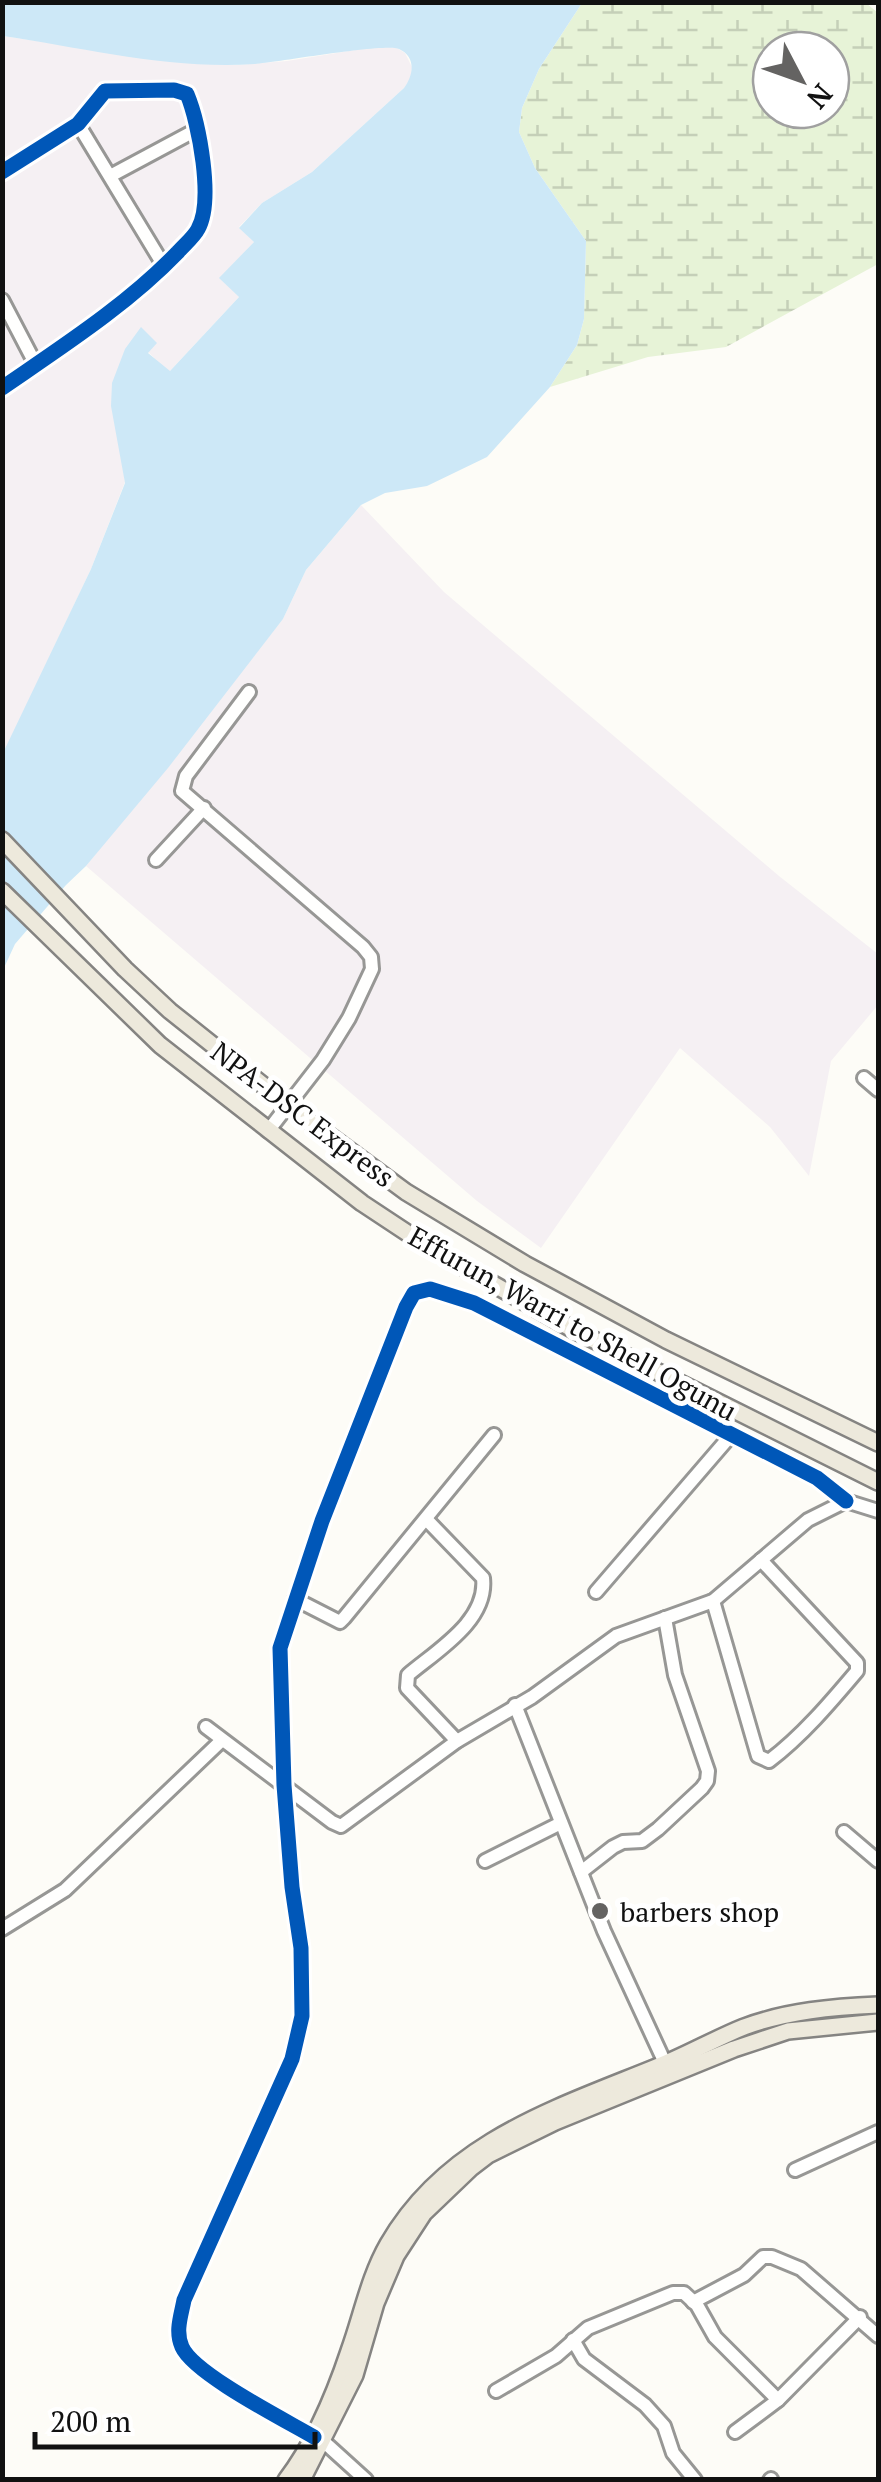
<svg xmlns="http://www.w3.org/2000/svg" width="881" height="2482" viewBox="0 0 881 2482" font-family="'PT Serif',serif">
<defs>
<pattern id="wetland-marsh" width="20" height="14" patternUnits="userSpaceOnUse" patternTransform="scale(2.5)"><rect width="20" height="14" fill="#e7f3d7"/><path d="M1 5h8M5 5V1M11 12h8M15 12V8" fill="none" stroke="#c5cfb8"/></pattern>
</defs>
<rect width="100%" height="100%" fill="#fdfcf7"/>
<g fill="#f5f0f3">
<polygon points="3,36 173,61 236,65 287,61 380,46 397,48 405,53 412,67 411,79 404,88 312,172 262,203 239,227 254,242 220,278 239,297 169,372 148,352 142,328 123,467 125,482 91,569 3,755"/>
<polygon points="361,505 444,592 779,876 878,954 878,1005 831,1061 809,1176 770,1127 680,1048 541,1248 477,1201 86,866 283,619 306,570"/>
</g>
<path fill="url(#wetland-marsh)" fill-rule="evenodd" d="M 582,3 L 866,3 L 878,13 L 878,264 L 726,347 L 648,357 L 550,387 L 577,345 L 584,319 L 586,241 L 535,168 L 519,132 L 522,108 L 539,69 ZM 771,50 L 831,50 L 831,110 L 771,110 Z"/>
<path fill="#cde8f7" d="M 3,3 L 582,3 L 539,69 L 522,108 L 519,132 L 535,168 L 586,241 L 584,319 L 577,345 L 550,387 L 487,457 L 427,486 L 385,493 L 361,505 L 306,570 L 283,619 L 168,768 L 86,866 L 66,885 L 15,944 L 3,970 L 2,755 L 91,569 L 125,483 L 111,406 L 112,383 L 125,349 L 141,327 L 157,343 L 148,353 L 170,371 L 239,297 L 219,278 L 254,242 L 239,228 L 262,203 L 312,172 L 404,88 C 413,76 417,57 399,49 C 385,43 280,62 255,64 C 172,70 84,48 3,36 Z"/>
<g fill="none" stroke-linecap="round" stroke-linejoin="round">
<defs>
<g id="minor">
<polyline points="78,124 164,266"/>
<path d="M 2,172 L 78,124 L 105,91 L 174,90 L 187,94 C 199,123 214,201 198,229 C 194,237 184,245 178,252 C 127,305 63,346 2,388"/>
<polyline points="112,175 196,130"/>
<polyline points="2,300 36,365"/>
<polyline points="249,692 186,776 182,791 363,947 371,957 372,969 349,1018 323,1060 268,1131"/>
<polyline points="156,860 204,808"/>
<polyline points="864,1078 878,1090"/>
<path d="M 427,1520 L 483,1578 C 488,1621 436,1651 408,1675 L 407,1688 L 457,1741"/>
<polyline points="596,1592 732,1434"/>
<polyline points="295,1599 340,1622 344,1618 494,1435"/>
<path d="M 713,1601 L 758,1756 L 769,1761 C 802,1736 830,1703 857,1671 L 857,1663 L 761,1560"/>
<polyline points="515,1705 604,1931 665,2063"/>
<polyline points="206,1727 332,1822 341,1826 457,1741 532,1697 616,1636 713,1601 808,1520 846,1501 878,1511"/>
<polyline points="844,1832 878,1861"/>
<polyline points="485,1861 561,1823"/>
<polyline points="581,1872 613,1847 623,1842 642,1841 658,1829 702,1788 707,1781 708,1771 675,1675 665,1618"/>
<polyline points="2,1929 65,1890 221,1741"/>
<polyline points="795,2170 878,2132"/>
<polyline points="693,2302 744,2275 763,2257 772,2257 801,2269 878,2336"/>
<polyline points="573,2340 584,2359 645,2405 664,2426 673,2453 695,2480"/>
<polyline points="496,2391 556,2356 588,2328 673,2293 684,2293 697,2305 715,2337 778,2400"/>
<polyline points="735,2432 778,2400 860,2317"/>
<path d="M 314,2437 C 285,2420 194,2374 182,2347 C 175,2331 181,2316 184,2300 L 292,2059 L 302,2016 L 301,1948 L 292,1887 L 284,1785 L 280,1648 L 322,1521 L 406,1307 L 414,1293 L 430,1289 L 474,1303 L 817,1478 L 846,1501"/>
<polyline points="323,2441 366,2480"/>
<polyline points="770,2480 771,2479"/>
</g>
<g id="major">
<polyline points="2,840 125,969 170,1011 288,1105 406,1192 525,1264 666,1340 878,1443"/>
<polyline points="2,891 160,1045 362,1203 430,1248 572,1329 878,1482"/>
<path d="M 286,2480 C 315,2442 334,2396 349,2351 C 362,2315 369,2277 388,2244 C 446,2143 553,2109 654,2068 C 685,2056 714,2039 744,2027 C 787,2011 833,2007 878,2005"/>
<polyline points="302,2480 355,2375 376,2303 396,2256 424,2213 471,2168 488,2155 555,2122 734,2049 788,2031 878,2022"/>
</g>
</defs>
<use href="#minor" stroke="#979795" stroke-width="18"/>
<use href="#major" stroke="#858482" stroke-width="20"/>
<use href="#minor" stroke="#fffffe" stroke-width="12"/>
<use href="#major" stroke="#ede9dc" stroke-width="15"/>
<defs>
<g id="cycleway">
<path d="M 2,172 L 78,124 L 105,91 L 174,90 L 187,94 C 199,123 214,201 198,229 C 194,237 184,245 178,252 C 127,305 63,346 2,388"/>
<path d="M 314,2437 C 285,2420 194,2374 182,2347 C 175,2331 181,2316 184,2300 L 292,2059 L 302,2016 L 301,1948 L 292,1887 L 284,1785 L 280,1648 L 322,1521 L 406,1307 L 414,1293 L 430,1289 L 474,1303 L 817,1478 L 846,1501"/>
</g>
</defs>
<use href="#cycleway" stroke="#fff" stroke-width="21"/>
<use href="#cycleway" stroke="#0057b8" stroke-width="15"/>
</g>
<circle fill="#646362" stroke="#fff" stroke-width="4" cx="600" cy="1911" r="10"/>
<g text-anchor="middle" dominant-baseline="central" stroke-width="10" stroke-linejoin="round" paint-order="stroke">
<g font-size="28" fill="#111" stroke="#fff">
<text transform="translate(303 1114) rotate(37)">NPA-DSC Express</text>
<text transform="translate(573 1323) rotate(29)">Effurun, Warri to Shell Ogunu</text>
</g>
<g font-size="28" fill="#111" stroke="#fff" text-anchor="start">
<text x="620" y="1911">barbers shop</text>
</g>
</g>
<rect width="881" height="2482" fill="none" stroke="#111111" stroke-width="10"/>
<g transform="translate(801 80) rotate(131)"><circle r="48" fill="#ffffff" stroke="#a0a0a0" stroke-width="2.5"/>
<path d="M0-8L18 38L0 25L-18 38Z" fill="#646362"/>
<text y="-15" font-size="28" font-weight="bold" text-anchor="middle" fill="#111111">N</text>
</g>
<path d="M35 2432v15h280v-15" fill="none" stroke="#111111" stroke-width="5"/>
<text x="50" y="2432" font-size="30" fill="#111111" stroke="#ffffff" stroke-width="8" paint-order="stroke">200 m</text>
</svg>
